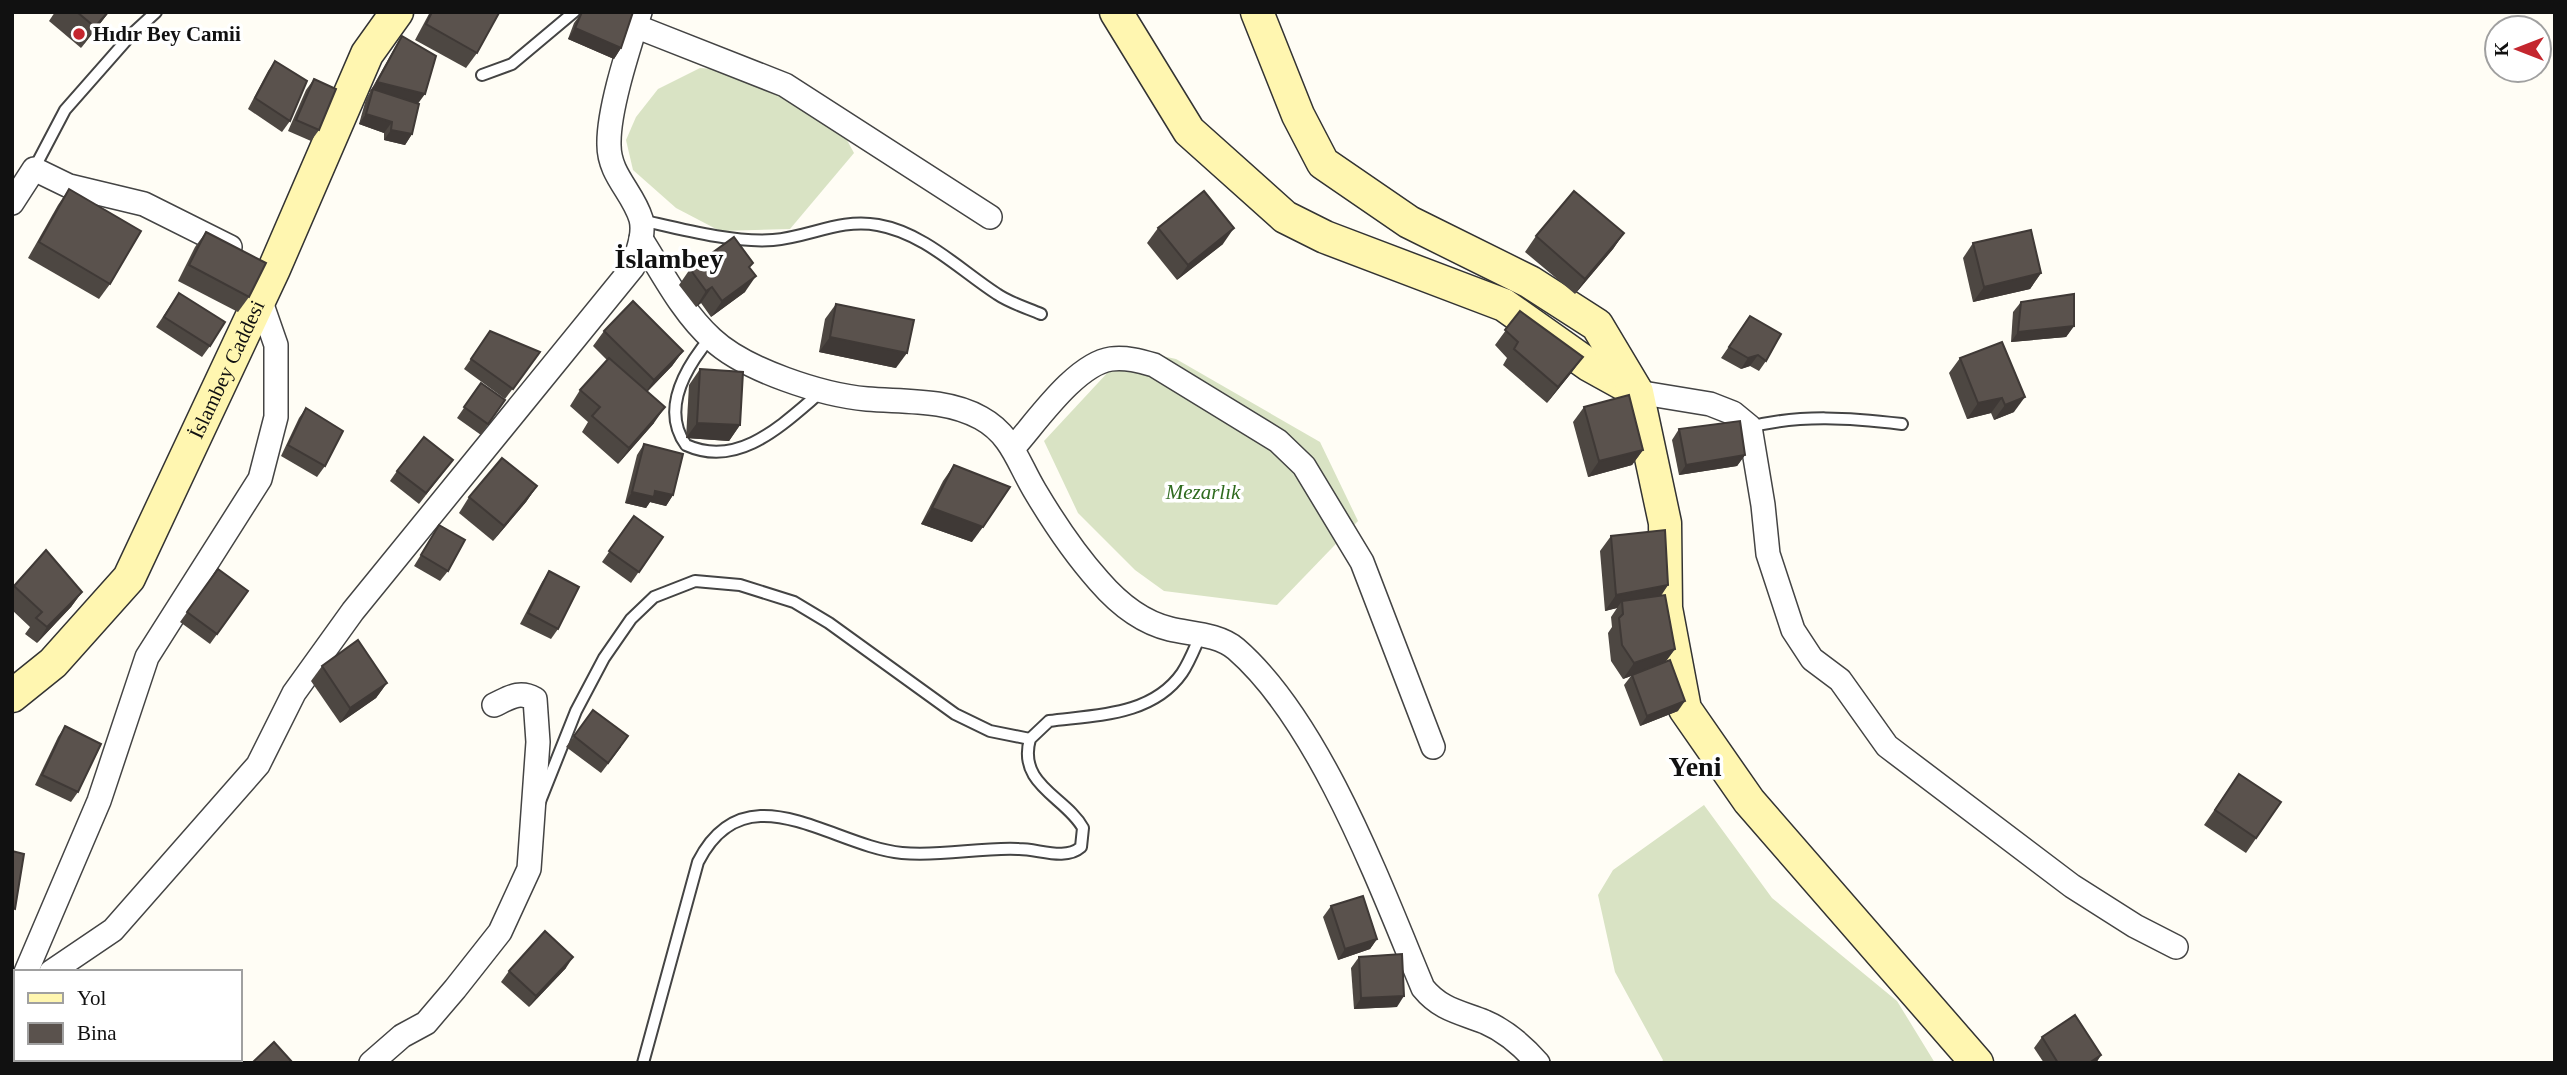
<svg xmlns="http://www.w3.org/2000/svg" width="2567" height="1075" viewBox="0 0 2567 1075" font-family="Georgia,serif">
<rect width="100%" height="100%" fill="#fffdf5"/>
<g fill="#d9e3c4">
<polygon points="700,68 728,70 770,83 842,131 854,153 790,229 720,231 676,208 633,170 626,140 636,117 658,89"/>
<polygon points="1148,353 1176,359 1320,442 1358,521 1277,605 1164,591 1135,570 1078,513 1044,441 1123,356"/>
<polygon points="1704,805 1772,898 1897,1001 1935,1063 1661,1063 1663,1060 1615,972 1598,895 1613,870"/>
</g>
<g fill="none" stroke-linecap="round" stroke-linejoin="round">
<defs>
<g id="lane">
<polyline points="482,75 512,64 574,12"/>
<polyline points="34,169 65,110 131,35 156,12"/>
<path d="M 641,220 C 681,229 733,243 773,240 C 810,237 840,218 878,225 C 924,233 960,270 997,294 C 1010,303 1027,308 1041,314"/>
<path d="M 710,338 C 686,367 660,409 686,445 C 739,469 783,424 821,392"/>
<path d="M 1750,427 C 1800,414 1851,418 1902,424"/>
<polyline points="539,804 576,711 604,658 631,619 654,597 695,581 740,585 794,602 829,623 955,714 990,731 1030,739"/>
<path d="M 643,1063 L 698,862 C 746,768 831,846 902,853 C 941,857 980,847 1019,849 C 1039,849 1065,861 1081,847 L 1083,828 C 1066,797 1017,785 1030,739 L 1049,721 C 1095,715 1152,716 1182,673 C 1190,661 1195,647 1201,634"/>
</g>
<g id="street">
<polyline points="635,26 785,85 990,217"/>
<polyline points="12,203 34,169 69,186 144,204 230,247"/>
<path d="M 641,239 C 662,272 682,312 712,339 C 745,370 822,395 867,399 C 905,402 947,399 981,418 C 1012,435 1018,463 1035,491 C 1054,523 1074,553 1099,581 C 1118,603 1141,622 1170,629 C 1191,634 1218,634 1236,649 C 1320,722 1380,885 1423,988 C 1441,1010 1460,1012 1485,1022 C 1506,1031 1523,1046 1538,1063"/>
<polyline points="1637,392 1710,404 1733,413 1750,427 1763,505 1768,554 1793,630 1812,659 1840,680 1887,746 2072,886 2135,926 2176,947"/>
<path d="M 1014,447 C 1037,421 1076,364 1111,359 C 1126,357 1140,361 1154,365 L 1278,441 L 1304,466 L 1362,562 L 1433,747"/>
<polyline points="26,972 99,801 147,657 260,479 276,417 276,345 260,299"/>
<path d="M 51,972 L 113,930 L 258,765 L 294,693 L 353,611 L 633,267 C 637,252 645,235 641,219 C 633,192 609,175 609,145 C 608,110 629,47 640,12"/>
<polyline points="12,999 16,996"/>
<polyline points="19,1063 19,1059"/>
<path d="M 371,1063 L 402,1036 L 426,1023 L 455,989 L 500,932 L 529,869 L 538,742 L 535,699 C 519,690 509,698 494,705"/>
</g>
<g id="secondary">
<polyline points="1116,12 1189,131 1285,217 1325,237 1504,305 1589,365 1636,391"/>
<polyline points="1257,12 1298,115 1323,163 1409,222 1530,282 1597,325 1637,392 1665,523 1666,608 1685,709 1749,801 1977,1063"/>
<path id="s1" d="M 12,696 L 53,663 L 129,578 L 274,269 L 367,54 L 397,12"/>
</g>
</defs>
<use href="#lane" stroke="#444" stroke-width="14"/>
<use href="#street" stroke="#444" stroke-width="26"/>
<use href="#secondary" stroke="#333" stroke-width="35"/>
<use href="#lane" stroke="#fff" stroke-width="10"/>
<use href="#street" stroke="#fff" stroke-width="23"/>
<use href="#secondary" stroke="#fff6b0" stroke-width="32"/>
</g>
<g fill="#4d4742">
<polygon points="55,12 109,12 81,48 49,21"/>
<polygon points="430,12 498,12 477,53 466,68 415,40"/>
<polygon points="582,12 621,48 614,59 568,39 574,23"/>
<polygon points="402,36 418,104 412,134 405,145 384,140 384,133 359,124 366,99 395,47"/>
<polygon points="275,61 290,121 282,132 248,109 268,71"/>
<polygon points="314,79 319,130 311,141 288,131 306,90"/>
<polygon points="69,189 110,284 99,299 28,258 58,205"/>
<polygon points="1158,228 1223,244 1177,280 1147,243"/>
<polygon points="206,232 249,297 238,312 178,281 195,247"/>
<polygon points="1624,233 1613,249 1575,294 1525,252 1536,236"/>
<polygon points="1973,243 2041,273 2030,289 1973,302 1963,258"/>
<polygon points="750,268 745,292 711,317 701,303 696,307 679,285 690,269"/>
<polygon points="179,293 210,346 202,357 156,327"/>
<polygon points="2021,302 2074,326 2066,337 2011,342 2013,312"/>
<polygon points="836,304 896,368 819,352 825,319"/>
<polygon points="1520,311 1572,372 1547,403 1503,365 1507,358 1495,345"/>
<polygon points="1750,316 1766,361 1759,371 1750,366 1741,369 1721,358"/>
<polygon points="490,331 540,352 505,399 464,369"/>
<polygon points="604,331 683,351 672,366 647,392 654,423 618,464 582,432 588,422 570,406 580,390 607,360 593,346"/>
<polygon points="2002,342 2014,412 1994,420 1991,413 1967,419 1949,373 1960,358"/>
<polygon points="700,369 740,425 729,441 686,438 689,385"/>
<polygon points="481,383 505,400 481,435 457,418"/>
<polygon points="1584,407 1643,450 1632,465 1588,477 1573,422"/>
<polygon points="306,408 325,466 317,477 281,456 299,418"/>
<polygon points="1679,429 1745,455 1737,466 1679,475 1672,440"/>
<polygon points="644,444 673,495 666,506 650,502 646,508 625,503 637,455"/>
<polygon points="453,460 419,504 390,481 397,471"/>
<polygon points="954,465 972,542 921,524 943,481"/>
<polygon points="537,486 526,502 493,541 459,513 469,497"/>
<polygon points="634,516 663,537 631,583 602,562"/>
<polygon points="439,525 448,571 440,581 414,566"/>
<polygon points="1611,536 1668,585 1661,596 1675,649 1665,662 1678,711 1640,726 1624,685 1631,676 1623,679 1611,661 1608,633 1612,627 1611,617 1617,608 1605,611 1600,551"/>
<polygon points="46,550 82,592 71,607 37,643 25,634 30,627 12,610 12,588"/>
<polygon points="218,569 248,591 210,644 180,622"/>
<polygon points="549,571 558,629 551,639 520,624 542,582"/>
<polygon points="322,666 387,683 376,698 340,723 311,681"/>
<polygon points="593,710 621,747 601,773 566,747"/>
<polygon points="65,726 78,792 71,802 35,785 58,737"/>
<polygon points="2239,774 2281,802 2246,853 2204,825"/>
<polygon points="1331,906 1377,939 1370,949 1338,960 1323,917"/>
<polygon points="1359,957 1397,1007 1354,1009 1351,968"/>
<polygon points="566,968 529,1007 501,982 509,971"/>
<polygon points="2042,1037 2101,1055 2096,1063 2044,1063 2034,1048"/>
</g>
<g fill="#3f3936">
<polygon points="108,12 109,12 81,48 95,27"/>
<polygon points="575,28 621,48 614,59 568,39"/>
<polygon points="377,82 425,94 417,105 373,89 370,92 369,92"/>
<polygon points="366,114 392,122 384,133 359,124"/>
<polygon points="391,130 412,134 405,145 384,140"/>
<polygon points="1234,228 1223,244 1177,280 1188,265"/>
<polygon points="1624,233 1613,249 1575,294 1585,279"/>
<polygon points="2041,273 2030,289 1973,302 1984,287"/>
<polygon points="756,276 745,292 711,317 722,301"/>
<polygon points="712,287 701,303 696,307 706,291"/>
<polygon points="2074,326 2066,337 2011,342 2018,332"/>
<polygon points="830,337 907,353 896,368 819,352"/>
<polygon points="683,351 672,366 643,396 654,380"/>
<polygon points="1758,355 1750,366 1741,369 1748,358"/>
<polygon points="1583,357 1572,372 1547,403 1558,387"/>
<polygon points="2025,397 2014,412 1994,420 2005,405"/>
<polygon points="2002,398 1991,413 1967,419 1978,403"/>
<polygon points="665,407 654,423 618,464 629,448"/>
<polygon points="697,423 740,425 729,441 686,438"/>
<polygon points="1643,450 1632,465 1588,477 1599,461"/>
<polygon points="1745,455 1737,466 1679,475 1686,465"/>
<polygon points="537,486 526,502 493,541 504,526"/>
<polygon points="655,491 673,495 666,506 650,502 646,508 625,503 632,492"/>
<polygon points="932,508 983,527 972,542 921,524"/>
<polygon points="1668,585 1657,600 1622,601 1617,608 1605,611 1616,595"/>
<polygon points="82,592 71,607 37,643 47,627"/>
<polygon points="1675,649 1664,664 1623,679 1634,663"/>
<polygon points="387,683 376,698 340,723 350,708"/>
<polygon points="1685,701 1678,711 1640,726 1647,716"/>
<polygon points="1377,939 1370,949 1338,960 1345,949"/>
<polygon points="573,957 566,968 529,1007 536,996"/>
<polygon points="1404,996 1397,1007 1354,1009 1361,998"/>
<polygon points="2101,1055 2096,1063 2089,1063"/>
</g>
<g fill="#5a524d" stroke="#3f3936" stroke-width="2">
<polygon points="77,12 108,12 95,27"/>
<polygon points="432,12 498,12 499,13 477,53 426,24"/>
<polygon points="582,12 633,12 621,48 575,28"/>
<polygon points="402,36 436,56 425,94 377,82"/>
<polygon points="275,61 307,81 290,121 255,98"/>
<polygon points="314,79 336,89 319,130 296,120"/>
<polygon points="373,89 419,104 412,134 391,130 392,122 366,114"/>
<polygon points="69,189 141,231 110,284 39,242"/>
<polygon points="1204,191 1234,228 1188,265 1158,228"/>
<polygon points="1574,191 1624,233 1585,279 1536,236"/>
<polygon points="2031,230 2041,273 1984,287 1973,243"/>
<polygon points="206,232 266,263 249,297 189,265"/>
<polygon points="734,237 753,263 749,267 756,276 722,301 712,287 706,291 690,269"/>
<polygon points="179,293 225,322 210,346 164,317"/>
<polygon points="2074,294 2074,326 2018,332 2021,302"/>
<polygon points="633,301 683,351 654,380 604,331"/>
<polygon points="836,304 914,320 907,353 830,337"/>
<polygon points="1520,311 1583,357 1558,387 1514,349 1518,342 1505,330"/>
<polygon points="1750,316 1781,334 1766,361 1758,355 1748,358 1729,347"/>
<polygon points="490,331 540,352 513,389 471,359"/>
<polygon points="2002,342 2025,397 2005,405 2002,398 1978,403 1960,358"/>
<polygon points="609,358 665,407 629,448 592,416 600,407 580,390"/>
<polygon points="700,369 743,372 740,425 697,423"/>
<polygon points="481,383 505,400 488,424 464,407"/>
<polygon points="1629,395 1643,450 1599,461 1584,407"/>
<polygon points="306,408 343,431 325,466 288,445"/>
<polygon points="1740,421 1745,455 1686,465 1679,429"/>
<polygon points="424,437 453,460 426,493 397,471"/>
<polygon points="644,444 683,454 673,495 655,491 654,497 632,492"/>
<polygon points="502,458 537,486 504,526 469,497"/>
<polygon points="954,465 1010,487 983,527 932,508"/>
<polygon points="634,516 663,537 639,572 609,551"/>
<polygon points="439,525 465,540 448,571 421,555"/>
<polygon points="1665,530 1668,585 1616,595 1611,536"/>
<polygon points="46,550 82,592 47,627 36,618 42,612 14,586"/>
<polygon points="218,569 248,591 217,634 187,612"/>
<polygon points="549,571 579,587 558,629 528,613"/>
<polygon points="1665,595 1675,649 1634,663 1622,645 1619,618 1623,614 1622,601"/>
<polygon points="358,640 387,683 350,708 322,666"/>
<polygon points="1670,660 1685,701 1647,716 1632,675"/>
<polygon points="593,710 628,736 608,763 574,736"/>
<polygon points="65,726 101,744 78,792 42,775"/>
<polygon points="2239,774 2281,802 2256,838 2215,810"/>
<polygon points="12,851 24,854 15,909 12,908"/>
<polygon points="1363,896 1377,939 1345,949 1331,906"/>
<polygon points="545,931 573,957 536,996 509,971"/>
<polygon points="1402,954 1404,996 1361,998 1359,957"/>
<polygon points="2075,1015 2101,1055 2089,1063 2058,1063 2042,1037"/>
<polygon points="274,1042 293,1063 252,1063"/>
</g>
<circle fill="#c4262e" stroke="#fff" stroke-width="2.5" cx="79" cy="34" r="7"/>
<g text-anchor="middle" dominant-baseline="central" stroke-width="7" stroke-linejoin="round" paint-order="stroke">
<g font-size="21" font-weight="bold" fill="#111" stroke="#fff" text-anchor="start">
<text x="93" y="34">Hıdır Bey Camii</text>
</g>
<g font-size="21" fill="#111" stroke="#fff">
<text stroke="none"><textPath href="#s1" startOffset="397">İslambey Caddesi</textPath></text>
</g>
<g font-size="21" font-style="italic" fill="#2f6b1f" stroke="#fff">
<text x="1203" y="492">Mezarlık</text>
</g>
<g font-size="28" font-weight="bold" fill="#111" stroke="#fff">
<text x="669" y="258">İslambey</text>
<text x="1695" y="766">Yeni</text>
</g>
</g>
<rect width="2567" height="1075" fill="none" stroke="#111111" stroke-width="28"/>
<rect x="14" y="970" width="228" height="91" fill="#ffffff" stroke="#a0a0a0" stroke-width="2"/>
<rect x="28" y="993" width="35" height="10" fill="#fff6b0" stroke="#a0a0a0" stroke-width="2"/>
<text x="77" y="1005" font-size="21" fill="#111111">Yol</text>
<rect x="28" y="1023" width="35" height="21" fill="#5a524d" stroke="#a0a0a0" stroke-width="2"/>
<text x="77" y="1040" font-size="21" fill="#111111">Bina</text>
<g transform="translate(2518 49) rotate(270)"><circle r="33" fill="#ffffff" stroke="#a0a0a0" stroke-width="2"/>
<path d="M0-5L12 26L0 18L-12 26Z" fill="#c4262e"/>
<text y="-10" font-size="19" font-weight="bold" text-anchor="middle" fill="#111111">K</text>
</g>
</svg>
